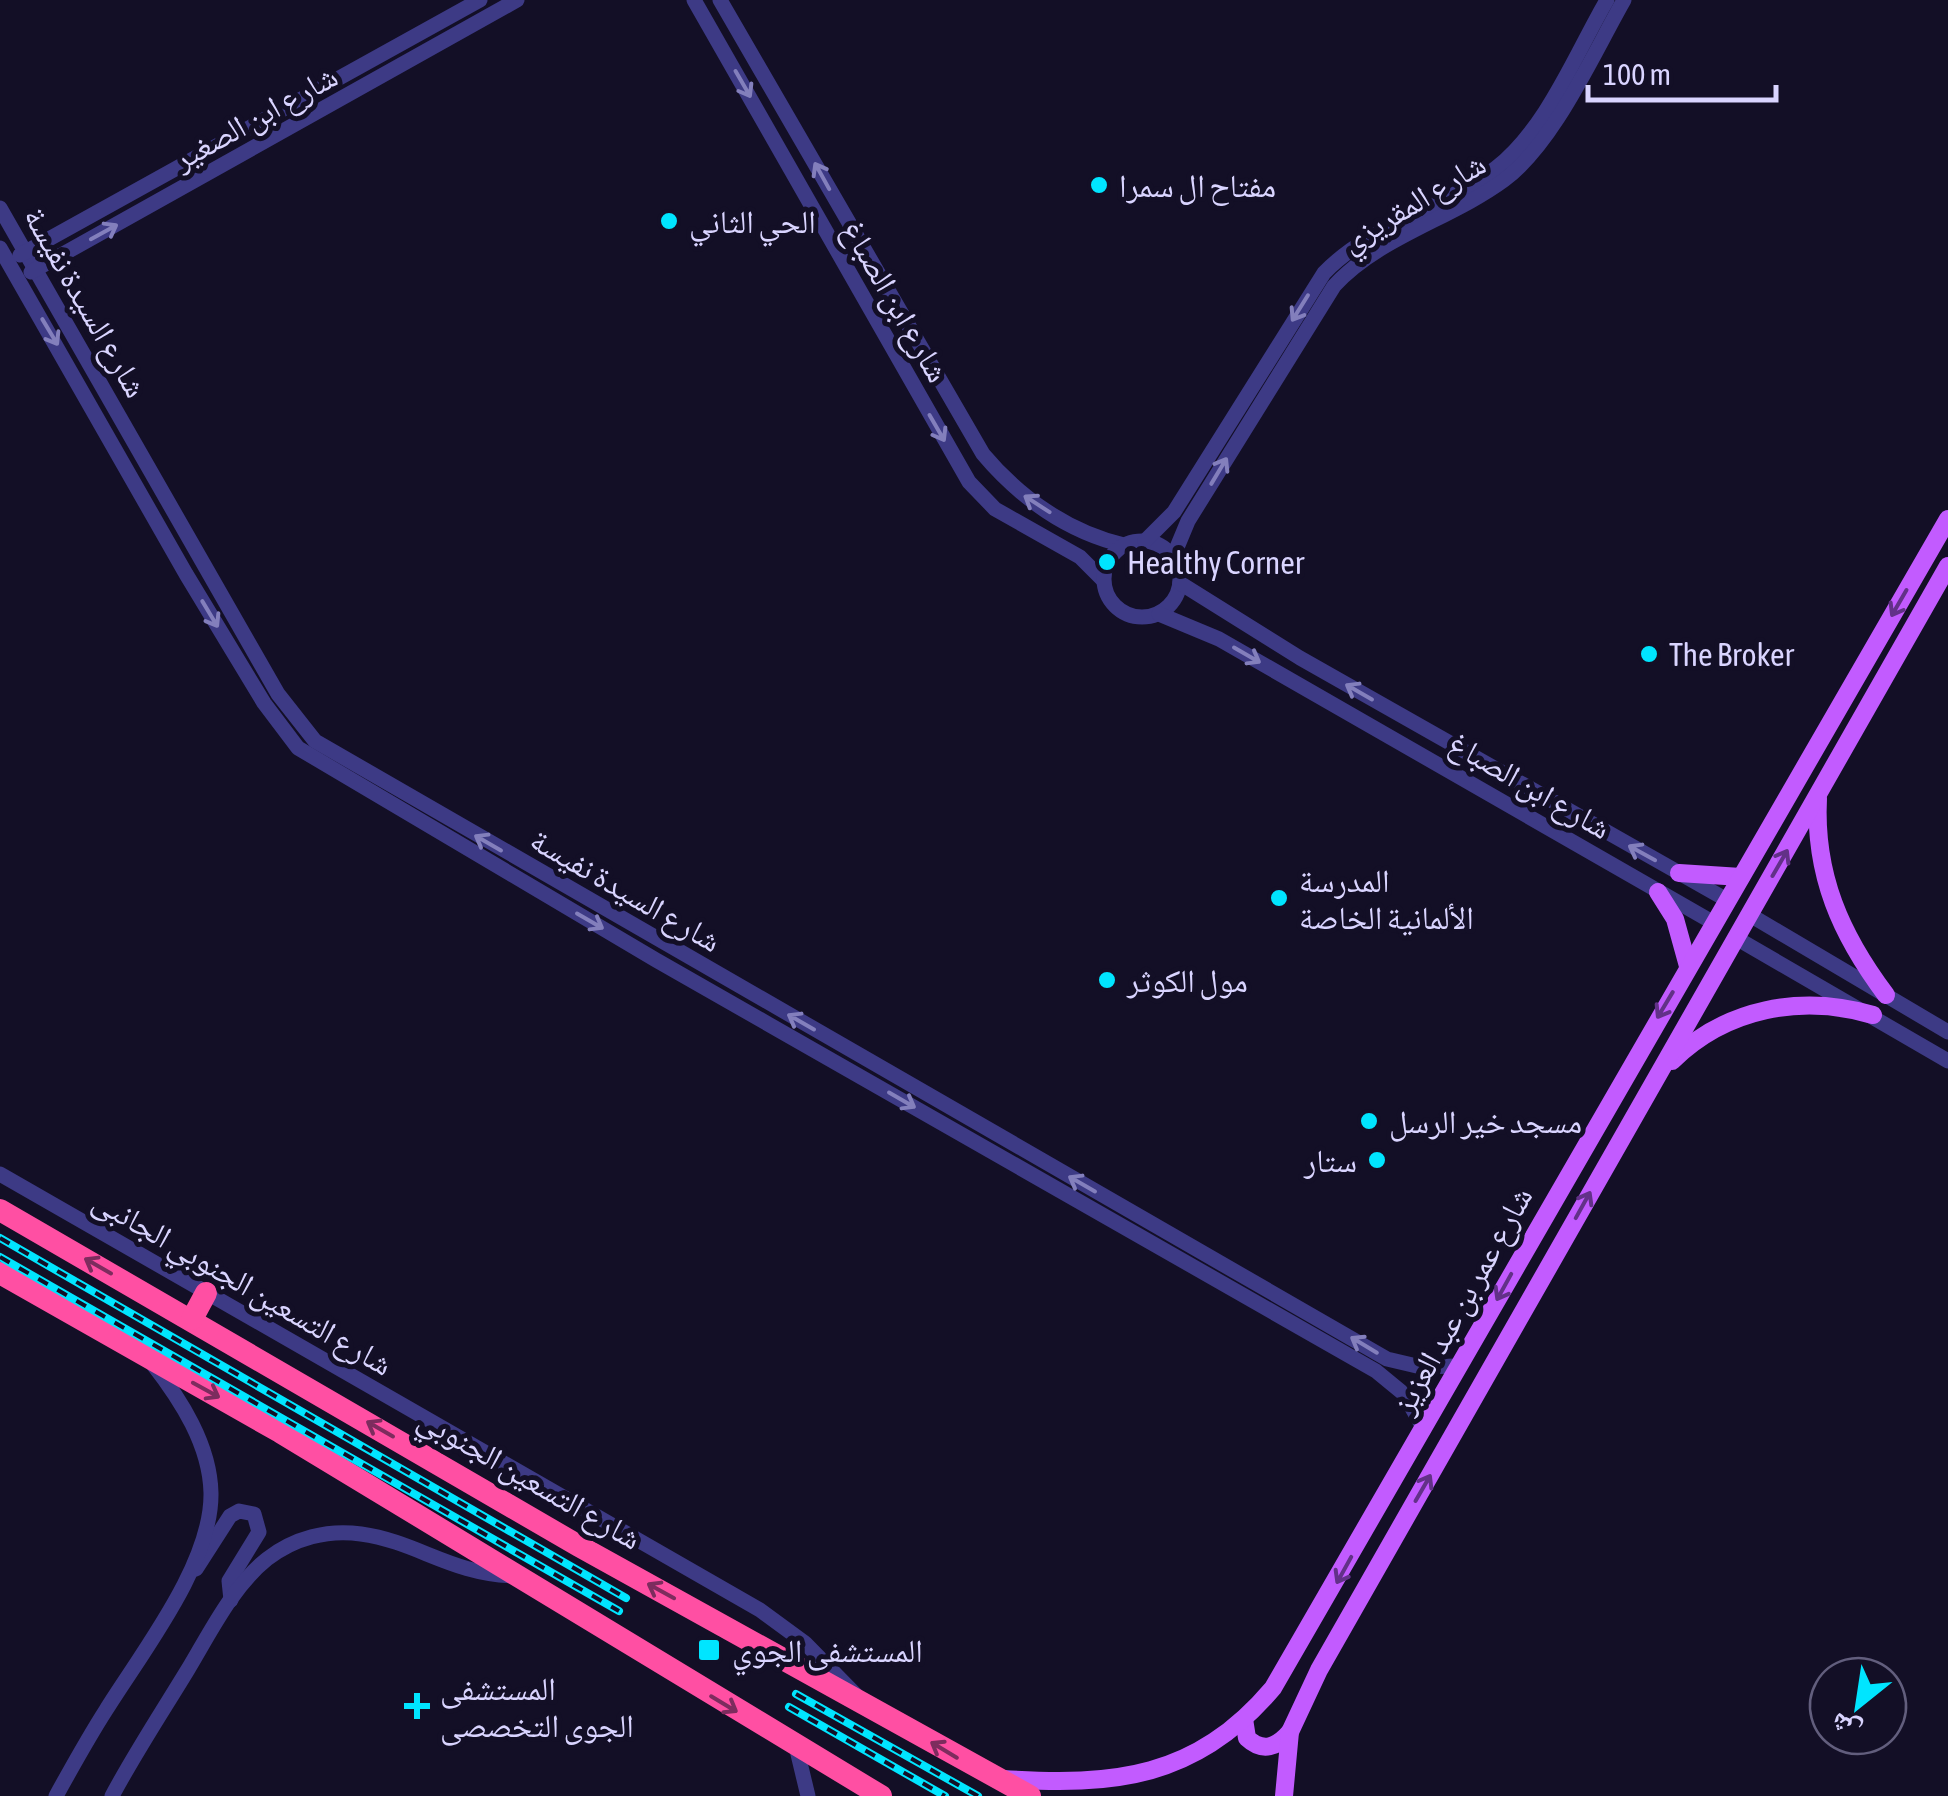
<svg xmlns="http://www.w3.org/2000/svg" width="1948" height="1796" viewBox="0 0 1948 1796" font-family="'Asap Condensed','Noto Naskh Arabic',sans-serif">
<rect width="100%" height="100%" fill="#130f26"/>
<g fill="none" stroke-linecap="round" stroke-linejoin="round">
<g stroke="#3d3a85" stroke-width="15">
<polyline points="694,0 969,482 995,509 1080,557 1103,580"/>
<path d="M 720,0 L 983,454 C 1020,498 1068,532 1124,545"/>
<polyline points="0,208 278,694 315,741 1387,1359 1421,1367 1457,1366"/>
<polyline points="0,248 186,574 264,703 298,748 656,960 1376,1371 1404,1394 1424,1429"/>
<polyline points="20,255 480,0"/>
<polyline points="31,272 517,0"/>
<circle cx="1142" cy="579" r="38"/>
<path d="M 1145,541 L 1174,512 L 1324,273 C 1371,224 1443,209 1496,168 C 1547,128 1575,55 1607,0"/>
<path d="M 1173,557 L 1188,521 L 1334,286 C 1379,237 1451,219 1504,180 C 1554,143 1593,54 1624,0"/>
<polyline points="1180,583 1300,658 1727,900"/>
<polyline points="1159,614 1219,639 1714,923"/>
<polyline points="1750,915 1948,1032"/>
<polyline points="1736,938 1948,1061"/>
<polyline points="0,1174 760,1610 805,1643 856,1695"/>
<polyline points="196,1569 230,1516 239,1511 254,1514 259,1532 229,1581 231,1600"/>
<polyline points="796,1746 808,1796"/>
<path d="M 56,1796 C 72,1767 88,1738 106,1710 C 142,1652 212,1564 211,1493 C 210,1445 181,1400 152,1363"/>
<path d="M 112,1796 C 135,1753 162,1712 187,1671 C 210,1633 232,1587 267,1559 C 294,1538 328,1529 361,1534 C 418,1542 450,1574 515,1576"/>
</g>
<g stroke="#c25bff" stroke-width="18">
<path d="M 1818,798 C 1814,875 1841,935 1886,995"/>
<polyline points="1679,873 1741,877"/>
<polyline points="1658,892 1675,919 1688,966"/>
<path d="M 1672,1061 C 1726,1008 1801,994 1873,1015"/>
<path d="M 1244,1719 L 1247,1738 C 1263,1753 1277,1747 1290,1732"/>
<path d="M 1003,1779 C 1114,1786 1196,1779 1273,1688 L 1948,519"/>
<polyline points="1284,1796 1290,1732 1319,1670 1948,566"/>
</g>
<g stroke="#ff4fa3" stroke-width="22">
<polyline points="0,1210 579,1546 1030,1796"/>
<polyline points="0,1273 280,1432 881,1796"/>
<polyline points="192,1319 206,1293"/>
</g>
<defs>
<g id="rail">
<polyline points="0,1238 626,1598"/>
<polyline points="0,1257 619,1611"/>
<polyline points="796,1694 978,1796"/>
<polyline points="789,1707 945,1796"/>
</g>
</defs>
<use href="#rail" stroke="#00e5ff" stroke-width="8"/>
<use href="#rail" stroke="#130f26" stroke-width="4" stroke-dasharray="11" stroke-linecap="butt"/>
</g>
<defs><path id="oneway-shaft" d="M-6 0H5M1.5-3L5.5 0L1.5 3" fill="none" stroke-width="1.6" stroke-linecap="round" stroke-linejoin="round" transform="scale(2.5)"/></defs>
<g stroke="#837fbc">
<use href="#oneway-shaft" transform="translate(743 84) rotate(60)"/>
<use href="#oneway-shaft" transform="translate(822 176) rotate(-119)"/>
<use href="#oneway-shaft" transform="translate(104 232) rotate(-29)"/>
<use href="#oneway-shaft" transform="translate(1300 308) rotate(122)"/>
<use href="#oneway-shaft" transform="translate(50 332) rotate(59)"/>
<use href="#oneway-shaft" transform="translate(937 428) rotate(60)"/>
<use href="#oneway-shaft" transform="translate(1219 471) rotate(-59)"/>
<use href="#oneway-shaft" transform="translate(1037 504) rotate(-147)"/>
<use href="#oneway-shaft" transform="translate(210 614) rotate(59)"/>
<use href="#oneway-shaft" transform="translate(1247 655) rotate(30)"/>
<use href="#oneway-shaft" transform="translate(1359 692) rotate(-150)"/>
<use href="#oneway-shaft" transform="translate(488 843) rotate(-150)"/>
<use href="#oneway-shaft" transform="translate(1642 853) rotate(-151)"/>
<use href="#oneway-shaft" transform="translate(590 921) rotate(30)"/>
<use href="#oneway-shaft" transform="translate(801 1022) rotate(-150)"/>
<use href="#oneway-shaft" transform="translate(902 1100) rotate(30)"/>
<use href="#oneway-shaft" transform="translate(1082 1184) rotate(-150)"/>
<use href="#oneway-shaft" transform="translate(1364 1345) rotate(-149)"/>
</g>
<g stroke="#623188">
<use href="#oneway-shaft" transform="translate(1899 603) rotate(120)"/>
<use href="#oneway-shaft" transform="translate(1780 863) rotate(-60)"/>
<use href="#oneway-shaft" transform="translate(1665 1005) rotate(121)"/>
<use href="#oneway-shaft" transform="translate(1583 1205) rotate(-61)"/>
<use href="#oneway-shaft" transform="translate(1504 1287) rotate(119)"/>
<use href="#oneway-shaft" transform="translate(1423 1488) rotate(-60)"/>
<use href="#oneway-shaft" transform="translate(1344 1570) rotate(119)"/>
</g>
<g stroke="#7d2c5e">
<use href="#oneway-shaft" transform="translate(98 1266) rotate(-150)"/>
<use href="#oneway-shaft" transform="translate(206 1390) rotate(29)"/>
<use href="#oneway-shaft" transform="translate(380 1429) rotate(-150)"/>
<use href="#oneway-shaft" transform="translate(661 1591) rotate(-151)"/>
<use href="#oneway-shaft" transform="translate(724 1704) rotate(31)"/>
<use href="#oneway-shaft" transform="translate(944 1750) rotate(-149)"/>
</g>
<g fill="#00e5ff" stroke="#130f26" stroke-width="4">
<circle cx="1099" cy="185" r="10"/>
<circle cx="669" cy="221" r="10"/>
<circle cx="1107" cy="562" r="10"/>
<circle cx="1649" cy="654" r="10"/>
<circle cx="1279" cy="898" r="10"/>
<circle cx="1107" cy="980" r="10"/>
<circle cx="1369" cy="1121" r="10"/>
<circle cx="1377" cy="1160" r="10"/>
<rect x="697" y="1638" width="24" height="24" rx="5"/>
<path d="M412 1691h10v10h10v10h-10v10h-10v-10h-10v-10h10z"/>
</g>
<g text-anchor="middle" dominant-baseline="central" stroke-width="10" stroke-linejoin="round" paint-order="stroke">
<g font-size="32" fill="#d9d4ff" stroke="#130f26">
<text transform="translate(255 117) rotate(-29)">شارع ابن الصغير</text>
<text transform="translate(1413 202) rotate(-31)">شارع المقريزي</text>
<text transform="translate(896 301) rotate(60)">شارع ابن الصباغ</text>
<text transform="translate(86 302) rotate(60)">شارع السيدة نفيسة</text>
<text transform="translate(1530 785) rotate(30)">شارع ابن الصباغ</text>
<text transform="translate(626 890) rotate(30)">شارع السيدة نفيسة</text>
<text transform="translate(243 1282) rotate(30)">شارع التسعين الجنوبي الجانبى</text>
<text transform="translate(1462 1300) rotate(-61)">شارع عمر بن عبد العزيز</text>
<text transform="translate(530 1478) rotate(30)">شارع التسعين الجنوبي</text>
</g>
<g font-size="32" fill="#d9d4ff" stroke="#130f26" text-anchor="start">
<text x="1119" y="185">مفتاح ال سمرا</text>
<text x="689" y="221">الحي الثاني</text>
<text x="1127" y="562">Healthy Corner</text>
<text x="1669" y="654">The Broker</text>
<text x="1299" y="880">المدرسة<tspan x="1299" dy="37">الألمانية الخاصة</tspan></text>
<text x="1127" y="980">مول الكوثر</text>
<text x="1389" y="1121">مسجد خير الرسل</text>
<text x="1357" y="1160" text-anchor="end">ستار</text>
<text x="732" y="1650">المستشفى الجوي</text>
<text x="440" y="1688">المستشفى<tspan x="440" dy="37">الجوى التخصصى</tspan></text>
</g>
</g>
<g transform="translate(1858 1706) rotate(210)"><circle r="48" fill="#130f26" stroke="#625e7d" stroke-width="2.5"/>
<path d="M0-8L18 38L0 25L-18 38Z" fill="#00e5ff"/>
<text y="-15" font-size="28" font-weight="bold" text-anchor="middle" fill="#d9d4ff">ش</text>
</g>
<path d="M1588 85v15h188v-15" fill="none" stroke="#d9d4ff" stroke-width="5"/>
<text x="1603" y="85" font-size="30" fill="#d9d4ff" stroke="#130f26" stroke-width="8" paint-order="stroke">100 m</text>
</svg>
